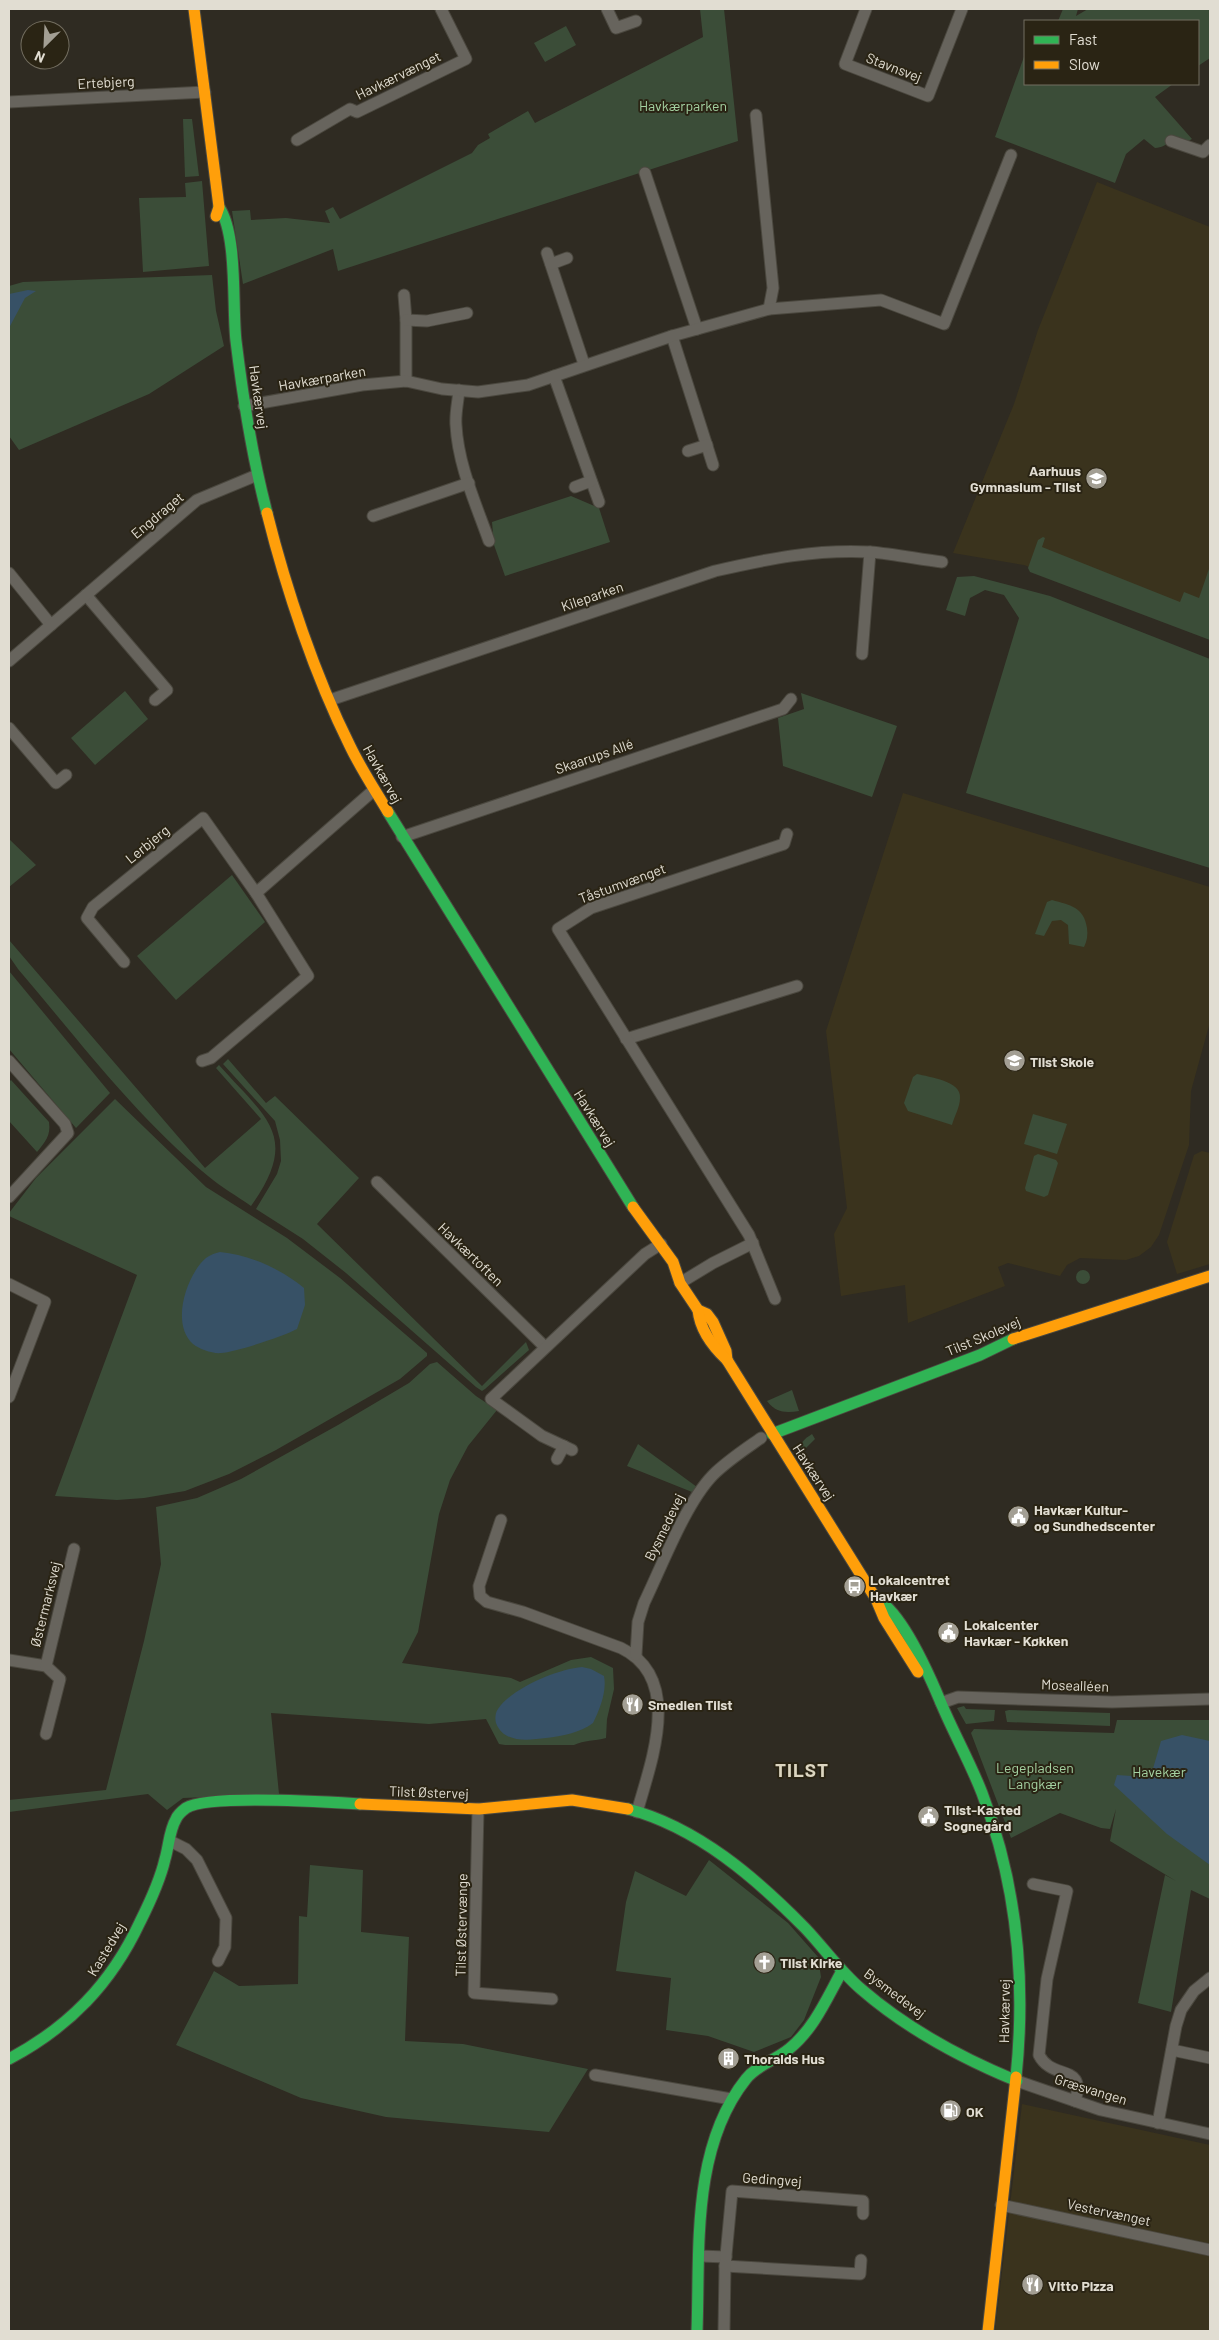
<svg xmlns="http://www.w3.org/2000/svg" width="1219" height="2340" viewBox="0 0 1219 2340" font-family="Barlow,sans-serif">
<rect width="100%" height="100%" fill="#2f2b22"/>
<g fill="#3a331d">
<polygon points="1097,182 1210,227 1210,635 1024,565 953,553 1014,404 1038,330"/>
<polygon points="903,793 1210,887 1210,1022 1191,1091 1189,1145 1159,1235 1151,1247 1139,1256 1126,1260 1080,1258 1067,1265 1060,1276 1008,1263 998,1267 1005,1286 908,1323 905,1285 841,1296 834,1234 847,1208 826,1031"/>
<polygon points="1202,1151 1210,1153 1210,1264 1177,1274 1167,1242 1194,1155"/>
<polygon points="1022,2104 1210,2145 1210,2331 995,2331"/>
</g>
<g fill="#3b4d38">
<polygon points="700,9 724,9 738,141 338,271 333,249 243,284 232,211 250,210 251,220 286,218 330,223 325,211 333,207 340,219 472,153 478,145 490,138 488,134 528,111 535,123 703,37"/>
<polygon points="1063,9 1078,9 1076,16 1088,9 1210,9 1210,58 1198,66 1198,21 1058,21"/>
<polygon points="566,26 576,45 545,62 534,43"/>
<path d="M 1025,54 L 1025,84 L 1173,84 L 1155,97 L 1192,139 C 1186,143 1178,142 1171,143 C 1165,144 1162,148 1155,148 L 1144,139 L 1126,154 L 1115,183 L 995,137 Z"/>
<polygon points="183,119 192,119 199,176 185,177"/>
<polygon points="202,181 209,266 143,272 139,198 186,197 185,183"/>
<polygon points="212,275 216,311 224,346 149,394 19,450 9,436 9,286 23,282"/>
<polygon points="571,496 599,508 610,542 505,576 494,545 492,522"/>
<polygon points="1043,537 1045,538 1042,547 1180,602 1184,592 1199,598 1210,566 1210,640 1030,572 1028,568 1038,540"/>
<polygon points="974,576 1050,596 1210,659 1210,868 966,793 1019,618 1004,595 985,590 970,598 965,616 946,610 957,577"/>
<polygon points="125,691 148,719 95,765 71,738"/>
<polygon points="801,693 897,726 872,797 783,766 778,718 804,709"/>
<polygon points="9,839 36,865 9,887"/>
<polygon points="232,875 265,922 176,1000 137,956"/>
<path d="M 1052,900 C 1070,905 1084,907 1087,928 C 1088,935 1087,941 1084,947 L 1069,944 L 1068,925 L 1061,920 L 1052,921 L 1044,936 L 1035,934 L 1047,902 Z"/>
<path d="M 9,940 L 205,1168 L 261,1119 L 216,1068 L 219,1065 C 266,1118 301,1136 251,1206 C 237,1196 221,1187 208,1176 C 136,1117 77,1038 18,969 L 9,956 Z"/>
<polygon points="9,971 110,1093 76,1128 9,1049"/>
<polygon points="228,1059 266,1103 275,1096 359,1178 317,1224 482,1386 526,1342 529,1350 485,1389 482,1391 476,1387 346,1273 303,1239 256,1209 277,1174 281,1161 280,1140 275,1121 223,1064"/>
<path d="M 917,1074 C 929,1077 962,1081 960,1098 C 960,1107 954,1117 952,1125 L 908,1111 L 904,1103 L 913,1077 Z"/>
<path d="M 11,1080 L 49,1122 C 51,1136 45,1142 37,1152 L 9,1121 L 9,1082 Z"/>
<polygon points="115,1099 206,1187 287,1238 340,1278 427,1353 427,1356 400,1379 276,1450 229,1474 185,1491 144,1498 117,1500 55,1496 137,1275 9,1216 9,1213 36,1178"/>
<polygon points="1033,1114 1067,1124 1057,1154 1024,1144"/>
<polygon points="1038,1154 1056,1160 1058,1163 1048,1195 1044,1197 1026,1191 1025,1188 1034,1156"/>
<circle cx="1083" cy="1277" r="7"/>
<path d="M 437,1362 L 476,1396 L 497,1410 L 468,1446 L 450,1480 L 439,1514 L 418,1632 L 402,1663 L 511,1678 L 520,1682 L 571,1660 L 591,1657 L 613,1668 L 614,1689 L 607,1719 L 606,1738 C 595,1741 584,1740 574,1745 L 505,1745 L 499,1744 L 486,1719 L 429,1724 L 271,1713 L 279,1794 L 183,1798 L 167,1810 L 148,1794 L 9,1812 L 9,1800 L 106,1790 L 144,1641 L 161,1564 L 156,1507 L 197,1498 L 241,1479 L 338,1425 L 409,1383 L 430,1364 Z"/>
<path d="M 792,1390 L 799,1411 C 786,1413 776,1413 767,1401 Z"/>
<path d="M 812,1434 L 815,1439 L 800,1454 C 798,1444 804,1439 812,1434 Z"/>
<polygon points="638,1444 697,1487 692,1492 627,1466"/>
<polygon points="964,1706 966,1709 995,1710 994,1721 966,1724 957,1708"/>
<polygon points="1009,1710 1110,1713 1110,1726 1007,1722 1005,1711"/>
<polygon points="1117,1720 1210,1720 1210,1899 1191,1890 1171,2012 1138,2003 1165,1875 1176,1881 1110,1841 1116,1809 1110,1829 1101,1828 1060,1813 1011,1838 971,1733 974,1729 1114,1733"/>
<polygon points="709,1860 788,1923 818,1957 821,1977 804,2020 791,2037 754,2052 708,2036 666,2030 671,1978 616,1971 626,1902 635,1871 686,1896"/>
<polygon points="310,1865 363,1870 361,1932 409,1937 405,2041 463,2044 588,2069 549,2132 386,2117 301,2098 176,2045 214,1971 239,1986 298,1984 299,1916 307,1917"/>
</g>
<g fill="#375166">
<polygon points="28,290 36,291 25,298 9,328 9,294"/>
<path d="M 220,1252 C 250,1255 281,1269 304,1288 L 305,1305 L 297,1329 C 284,1336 236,1352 221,1353 C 213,1354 199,1349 193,1344 C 170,1324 187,1274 206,1258 C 210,1255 215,1253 220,1252 Z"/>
<path d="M 582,1667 L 591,1669 L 604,1676 C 607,1691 600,1709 593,1723 C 580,1733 562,1736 546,1738 C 529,1740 504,1744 496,1723 C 495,1719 495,1713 498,1709 C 512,1688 558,1669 582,1667 Z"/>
<polygon points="1182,1735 1210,1741 1210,1865 1167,1834 1114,1785 1117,1775 1146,1777 1152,1772 1161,1741"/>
</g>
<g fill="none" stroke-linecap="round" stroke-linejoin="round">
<defs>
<g id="street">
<polyline points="607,9 616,28 636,21"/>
<polyline points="866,9 845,64 928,96 962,9"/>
<polyline points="9,102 205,92"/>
<polyline points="756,115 773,288 769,309"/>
<polyline points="297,140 350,109 357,112 466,59 441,9"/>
<polyline points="1171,141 1203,152 1210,145"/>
<polyline points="645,173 697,329"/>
<polyline points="547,253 584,364"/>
<polyline points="551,264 567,258"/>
<polyline points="404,295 406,320 406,381"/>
<polyline points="406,320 427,321 467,313"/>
<polyline points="672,336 713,465"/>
<polyline points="554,376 599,502"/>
<path d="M 459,390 C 458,402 455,414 456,425 C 458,465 476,504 489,541"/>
<polyline points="244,406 362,385 406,381 442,389 478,392 528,385 672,336 769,309 881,300 944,324 1011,155"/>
<polyline points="688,451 707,445"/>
<polyline points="575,487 591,481"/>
<polyline points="373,516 469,483"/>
<polyline points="9,573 51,625"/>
<polyline points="86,595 167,690 155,700"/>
<polyline points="862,654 870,552"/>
<polyline points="9,661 197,500 257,475"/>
<path d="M 330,700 L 715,571 C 767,559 816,549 870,552 C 894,554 918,559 942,562"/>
<polyline points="9,728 56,783 66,775"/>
<polyline points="402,837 783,709 791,699"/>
<polyline points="256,893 374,790"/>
<polyline points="124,962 87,918 93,907 203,818 256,893 308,976 211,1058 202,1061"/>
<polyline points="626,1039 797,986"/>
<polyline points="9,1061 65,1124 68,1133 9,1197"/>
<polyline points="377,1182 545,1347"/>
<polyline points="680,1283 713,1263 753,1243"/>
<polyline points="9,1284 45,1302 9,1397"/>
<polyline points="775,1299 749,1235 558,929 591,908 784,844 787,834"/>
<polyline points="572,1450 542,1436 491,1399 645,1254 661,1244"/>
<polyline points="557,1459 564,1446"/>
<path d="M 501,1520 L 479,1586 L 480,1596 L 487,1602 L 523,1612 L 621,1648 C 684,1678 651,1762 637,1812"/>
<path d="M 636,1655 L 638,1622 L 644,1603 C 662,1566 685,1504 713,1475 C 727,1461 744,1450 761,1438"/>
<polyline points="9,1660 46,1666 60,1679 46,1734"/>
<polyline points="46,1666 74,1549"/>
<polyline points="941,1703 958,1697 1112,1702 1210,1699"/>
<polyline points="478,1809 474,1993 552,1999"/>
<polyline points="170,1841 186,1849 197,1860 226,1918 225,1947 218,1961"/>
<path d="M 1033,1884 L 1067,1891 L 1047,1979 L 1039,2055 C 1052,2081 1087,2063 1075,2101"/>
<polyline points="1172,2050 1210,2058"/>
<polyline points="595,2075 731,2099"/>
<polyline points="1017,2081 1101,2110 1210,2134"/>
<polyline points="1158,2123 1176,2026 1181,2010 1194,1991 1210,1978"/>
<polyline points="1001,2205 1210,2250"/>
<polyline points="700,2256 726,2257"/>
<polyline points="725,2266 860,2274 861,2260"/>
<polyline points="724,2331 725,2266 732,2191 863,2201 863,2214"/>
</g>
<g id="fast">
<path d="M 219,207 C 238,235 232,306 236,341 C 243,399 252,456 267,513"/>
<polyline points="388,812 633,1207"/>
<polyline points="772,1434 980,1355 1013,1339"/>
<path d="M 876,1599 C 901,1610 931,1679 941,1703 C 954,1734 970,1762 982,1793 C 1017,1884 1026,1980 1016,2077"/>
<path d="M 628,1809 C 697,1827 756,1878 805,1928 C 824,1948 840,1971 861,1989 C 907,2029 961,2058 1017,2081"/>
<path d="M 9,2059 C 69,2027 111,1984 140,1922 C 150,1902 160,1881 165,1859 C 169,1846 169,1831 176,1819 C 178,1814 182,1811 186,1808 C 209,1794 328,1802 360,1804"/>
<path d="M 697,2331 C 700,2249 691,2148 746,2079 C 757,2065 776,2060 789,2049 C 814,2029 827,1998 842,1971"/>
</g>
<g id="slow">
<polyline points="194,9 219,207 216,216"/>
<path d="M 267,513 C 286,589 315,676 350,746 C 361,769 375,790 388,812"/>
<polyline points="633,1207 673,1262 680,1283 698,1310 707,1314 713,1322 726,1351 727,1360"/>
<path d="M 698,1310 C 700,1330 712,1346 727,1360 L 876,1599 L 884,1618 L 918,1672"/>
<polyline points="1013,1339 1210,1276"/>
<polyline points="360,1804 479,1809 572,1800 628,1809"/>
<polyline points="988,2331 1016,2077"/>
</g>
</defs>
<use href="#street" stroke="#4b483f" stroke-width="13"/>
<use href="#fast" stroke="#4b483f" stroke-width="13"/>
<use href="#slow" stroke="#4b483f" stroke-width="13"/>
<use href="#street" stroke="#67645d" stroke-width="11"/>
<use href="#fast" stroke="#30b455" stroke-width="11"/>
<use href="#slow" stroke="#ff9f0a" stroke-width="11"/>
</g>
<defs>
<symbol id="school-disc" viewBox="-11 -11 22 22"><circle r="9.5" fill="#a39f94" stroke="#2a2414"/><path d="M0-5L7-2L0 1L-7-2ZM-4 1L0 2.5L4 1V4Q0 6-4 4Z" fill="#fff"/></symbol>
<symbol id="civic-disc" viewBox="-11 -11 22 22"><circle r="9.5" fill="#a39f94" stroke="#2a2414"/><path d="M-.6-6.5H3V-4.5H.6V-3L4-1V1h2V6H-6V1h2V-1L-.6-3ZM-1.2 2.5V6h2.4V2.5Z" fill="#fff"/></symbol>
<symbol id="bus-disc" viewBox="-11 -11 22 22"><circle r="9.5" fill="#a39f94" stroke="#2a2414"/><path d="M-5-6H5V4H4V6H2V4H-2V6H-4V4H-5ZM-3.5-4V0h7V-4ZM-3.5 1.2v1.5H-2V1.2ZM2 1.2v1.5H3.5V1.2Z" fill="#fff"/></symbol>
<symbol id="restaurant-disc" viewBox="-11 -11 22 22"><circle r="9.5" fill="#a39f94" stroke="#2a2414"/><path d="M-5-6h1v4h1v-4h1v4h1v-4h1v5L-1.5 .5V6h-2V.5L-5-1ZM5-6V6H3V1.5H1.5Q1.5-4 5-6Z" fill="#fff"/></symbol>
<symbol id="church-disc" viewBox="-11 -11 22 22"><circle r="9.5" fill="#a39f94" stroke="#2a2414"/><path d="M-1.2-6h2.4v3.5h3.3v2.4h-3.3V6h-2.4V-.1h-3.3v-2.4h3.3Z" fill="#fff"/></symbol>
<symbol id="building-disc" viewBox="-11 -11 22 22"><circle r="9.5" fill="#a39f94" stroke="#2a2414"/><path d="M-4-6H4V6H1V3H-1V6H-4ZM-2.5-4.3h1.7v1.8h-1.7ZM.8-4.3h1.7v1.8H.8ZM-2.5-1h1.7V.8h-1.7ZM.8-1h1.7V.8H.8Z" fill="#fff"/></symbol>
<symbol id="fuel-disc" viewBox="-11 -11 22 22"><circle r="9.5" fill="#a39f94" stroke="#2a2414"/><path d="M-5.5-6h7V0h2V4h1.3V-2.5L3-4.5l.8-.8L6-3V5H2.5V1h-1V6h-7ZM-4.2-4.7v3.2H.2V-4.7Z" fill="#fff"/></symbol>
</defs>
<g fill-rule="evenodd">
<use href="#school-disc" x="1084" y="466" width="25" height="25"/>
<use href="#school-disc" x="1002" y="1048" width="25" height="25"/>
<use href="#civic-disc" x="1006" y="1504" width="25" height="25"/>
<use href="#bus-disc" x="842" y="1574" width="25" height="25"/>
<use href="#civic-disc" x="936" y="1620" width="25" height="25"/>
<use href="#restaurant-disc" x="620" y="1692" width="25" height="25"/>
<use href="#civic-disc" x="916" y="1804" width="25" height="25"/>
<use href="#church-disc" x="752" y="1950" width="25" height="25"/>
<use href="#building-disc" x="716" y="2046" width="25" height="25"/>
<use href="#fuel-disc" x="938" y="2098" width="25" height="25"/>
<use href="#restaurant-disc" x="1020" y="2272" width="25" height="25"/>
</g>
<g text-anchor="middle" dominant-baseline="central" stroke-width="4" stroke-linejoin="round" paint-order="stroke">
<g font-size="14" fill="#e1ddd2" stroke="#2a2414">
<text transform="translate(894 67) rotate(21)">Stavnsvej</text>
<text transform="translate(398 75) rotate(-26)">Havkærvænget</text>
<text transform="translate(106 82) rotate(-3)">Ertebjerg</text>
<text transform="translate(322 378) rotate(-10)">Havkærparken</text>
<text transform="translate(259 397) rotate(82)">Havkærvej</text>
<text transform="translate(157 515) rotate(-40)">Engdraget</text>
<text transform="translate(592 596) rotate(-19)">Kileparken</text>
<text transform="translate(594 756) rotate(-19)">Skaarups Allé</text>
<text transform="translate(383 774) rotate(61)">Havkærvej</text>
<text transform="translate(147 844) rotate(-39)">Lerbjerg</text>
<text transform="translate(622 883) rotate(-20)">Tåstumvænget</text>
<text transform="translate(595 1118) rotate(58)">Havkærvej</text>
<text transform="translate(471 1254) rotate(44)">Havkærtoften</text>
<text transform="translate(983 1336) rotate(-23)">Tilst Skolevej</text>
<text transform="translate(814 1472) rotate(57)">Havkærvej</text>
<text transform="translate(664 1527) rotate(-64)">Bysmedevej</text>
<text transform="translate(45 1604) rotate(-76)">Østermarksvej</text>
<text transform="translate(1075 1685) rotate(2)">Mosealléen</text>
<text transform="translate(429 1792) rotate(2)">Tilst Østervej</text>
<text transform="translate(461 1925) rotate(-89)">Tilst Østervænge</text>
<text transform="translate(106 1949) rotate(-59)">Kastedvej</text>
<text transform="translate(895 1993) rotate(37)">Bysmedevej</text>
<text transform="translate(1004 2011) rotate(-89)">Havkærvej</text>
<text transform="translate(1091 2089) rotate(17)">Græsvangen</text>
<text transform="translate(772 2179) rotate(4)">Gedingvej</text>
<text transform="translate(1109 2212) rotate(12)">Vestervænget</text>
</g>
<g font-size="14" fill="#a4d2a2" stroke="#2a2414">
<text x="683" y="105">Havkærparken</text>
<text x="1035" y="1767">Legepladsen<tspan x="1035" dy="16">Langkær</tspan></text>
<text x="1159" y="1771">Havekær</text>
</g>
<g font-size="14" font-weight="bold" fill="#e1ddd2" stroke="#2a2414" text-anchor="start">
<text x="1081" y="470" text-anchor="end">Aarhuus<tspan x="1081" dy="16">Gymnasium - Tilst</tspan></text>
<text x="1030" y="1061">Tilst Skole</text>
<text x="1034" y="1509">Havkær Kultur-<tspan x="1034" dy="16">og Sundhedscenter</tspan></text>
<text x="870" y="1579">Lokalcentret<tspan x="870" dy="16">Havkær</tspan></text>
<text x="964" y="1624">Lokalcenter<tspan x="964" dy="16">Havkær - Køkken</tspan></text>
<text x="648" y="1704">Smedien Tilst</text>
<text x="944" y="1809">Tilst-Kasted<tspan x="944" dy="16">Sognegård</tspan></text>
<text x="780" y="1962">Tilst Kirke</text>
<text x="744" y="2058">Thoralds Hus</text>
<text x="966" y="2111">OK</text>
<text x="1048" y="2285">Vitto Pizza</text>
</g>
<g font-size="19" font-weight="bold" letter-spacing="1" fill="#dcd5c0" stroke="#2a2414">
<text x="802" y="1769">TILST</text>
</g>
</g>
<rect width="1219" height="2340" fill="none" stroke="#e1ddd2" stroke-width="20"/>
<rect x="1024" y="20" width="175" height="65" fill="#2a2414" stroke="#736e60"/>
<rect x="1034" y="36" width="25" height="8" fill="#30b455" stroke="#736e60"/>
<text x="1069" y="45" font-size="15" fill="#e1ddd2">Fast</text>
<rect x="1034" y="61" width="25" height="8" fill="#ff9f0a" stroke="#736e60"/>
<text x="1069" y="70" font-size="15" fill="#e1ddd2">Slow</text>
<g transform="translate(45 45) rotate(204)"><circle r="24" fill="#2a2414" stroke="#736e60"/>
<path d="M0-4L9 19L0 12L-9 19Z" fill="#a39f94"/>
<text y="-8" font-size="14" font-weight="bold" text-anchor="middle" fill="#e1ddd2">N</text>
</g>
</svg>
